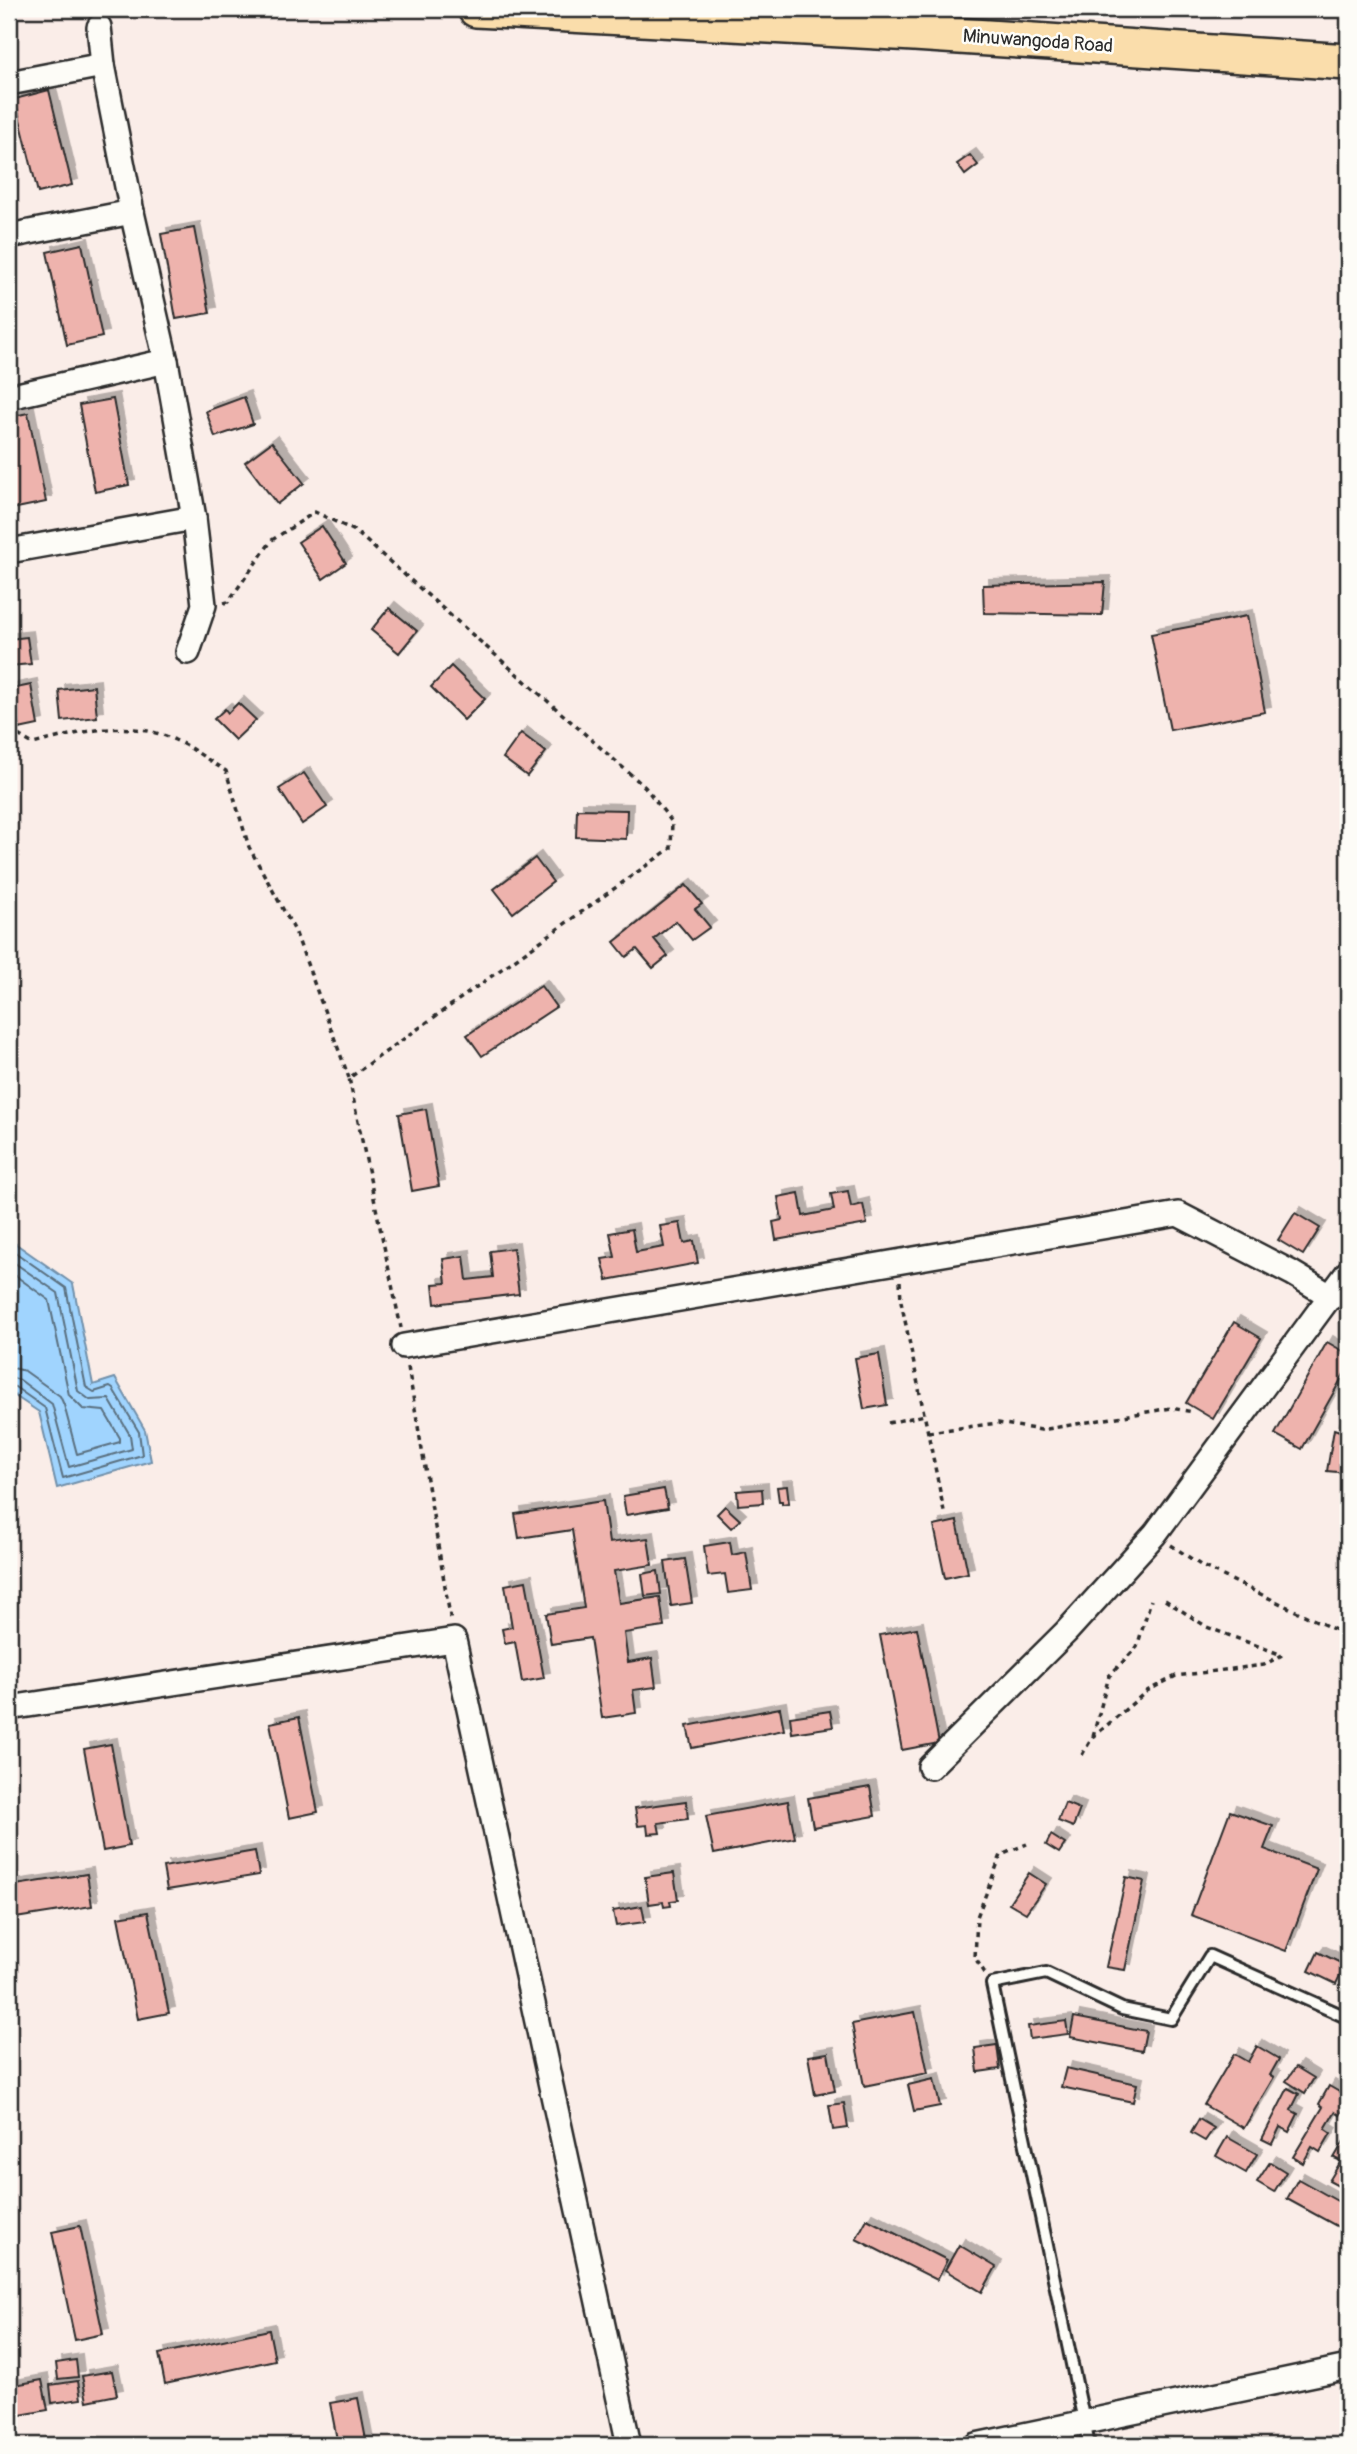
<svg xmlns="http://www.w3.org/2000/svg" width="1357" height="2454" viewBox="0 0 1357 2454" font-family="Pangolin,sans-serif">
<defs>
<filter id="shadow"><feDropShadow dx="6" dy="-6" stdDeviation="0" flood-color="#0004"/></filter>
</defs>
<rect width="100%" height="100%" fill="#faede8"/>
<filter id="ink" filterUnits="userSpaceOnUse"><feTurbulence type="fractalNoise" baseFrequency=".0143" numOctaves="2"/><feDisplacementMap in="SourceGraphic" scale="14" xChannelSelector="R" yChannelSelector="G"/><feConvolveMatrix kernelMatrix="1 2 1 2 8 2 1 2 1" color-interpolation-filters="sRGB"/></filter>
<g filter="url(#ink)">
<polygon fill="#a0d4fe" stroke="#7190aa" stroke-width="2" points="9,1239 73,1284 93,1385 115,1378 145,1430 151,1461 57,1488 39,1412 9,1392"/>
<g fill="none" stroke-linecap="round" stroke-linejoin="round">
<g stroke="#5a6f7f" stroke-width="2">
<polyline points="9,1248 66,1288 86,1387 94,1392 110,1387 113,1389 139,1432 142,1455 63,1478 45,1408 15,1387 9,1386"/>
<polyline points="9,1259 58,1293 78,1391 90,1400 109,1399 130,1435 132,1449 69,1467 52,1404 20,1380 9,1377"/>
<polyline points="9,1271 49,1300 69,1395 83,1409 104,1411 120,1438 120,1442 77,1454 64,1405 60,1396 25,1371 9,1367"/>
</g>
</g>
<g fill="#eeb3ad" stroke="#2b2b2b" stroke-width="2" filter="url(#shadow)">
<polygon points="49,90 72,185 38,193 15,99"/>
<polygon points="970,155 978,165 965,175 957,164"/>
<polygon points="194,228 210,313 176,319 161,234"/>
<polygon points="82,244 102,337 67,345 47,252"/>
<polygon points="244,397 253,424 215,437 206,411"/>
<polygon points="113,399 129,485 95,492 79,405"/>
<polygon points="28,413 46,502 12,509 9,494 9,417"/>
<polygon points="272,442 304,483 277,504 245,462"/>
<polygon points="322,526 346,563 323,579 298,542"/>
<polygon points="1105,582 1102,615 984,613 983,585"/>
<polygon points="389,608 417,631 399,653 371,630"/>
<polygon points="1247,616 1265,712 1170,730 1151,634"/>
<polygon points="27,637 31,664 9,666 9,639"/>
<polygon points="451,666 485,699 464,720 431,687"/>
<polygon points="31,685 38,725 19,729 11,689"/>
<polygon points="94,686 97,717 62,721 59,690"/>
<polygon points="238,703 256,720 235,740 214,719 225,709 228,713"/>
<polygon points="521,733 546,752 527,776 503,758"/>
<polygon points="304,773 327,807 302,824 279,789"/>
<polygon points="577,809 627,810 626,839 576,837"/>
<polygon points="535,858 553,882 513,913 494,889"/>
<polygon points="686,885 702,904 695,909 710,927 692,940 676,921 654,939 668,956 653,968 637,949 626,957 614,942"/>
<polygon points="541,986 556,1007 482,1056 467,1035"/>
<polygon points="426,1109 439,1186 412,1191 399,1114"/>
<polygon points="848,1191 851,1207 863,1204 867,1224 776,1240 773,1222 782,1220 778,1197 799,1193 803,1216 834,1210 831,1194"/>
<polygon points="1295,1213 1320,1228 1303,1255 1278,1240"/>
<polygon points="680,1223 684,1243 694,1241 698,1263 607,1280 602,1259 615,1257 610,1233 632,1229 636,1252 664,1247 660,1226"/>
<polygon points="513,1248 519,1294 435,1304 433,1284 446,1283 443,1259 464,1256 467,1280 493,1277 490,1251"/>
<polygon points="1234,1322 1261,1338 1213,1419 1186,1403"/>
<polygon points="1327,1342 1348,1354 1348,1367 1302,1449 1275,1434"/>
<polygon points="879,1354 887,1405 864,1409 855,1358"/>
<polygon points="1334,1429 1348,1434 1348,1473 1327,1471"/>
<polygon points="787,1486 789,1503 782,1504 782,1501 779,1501 777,1487"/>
<polygon points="664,1489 668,1508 626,1515 623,1496"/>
<polygon points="762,1489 763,1503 738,1505 737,1491"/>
<polygon points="603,1501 609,1543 648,1538 652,1565 614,1571 619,1603 660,1597 664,1627 624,1633 628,1662 652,1658 656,1687 633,1690 636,1713 602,1718 590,1638 551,1644 546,1614 584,1608 572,1530 519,1538 515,1514"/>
<polygon points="725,1506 740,1520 731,1528 717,1514"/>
<polygon points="957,1521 968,1573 945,1578 934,1526"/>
<polygon points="730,1542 732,1555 746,1552 752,1590 728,1593 725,1574 708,1576 704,1546"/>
<polygon points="685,1559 692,1603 671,1606 665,1562"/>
<polygon points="658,1571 661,1594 645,1596 642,1574"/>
<polygon points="526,1581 544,1678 522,1682 515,1642 505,1644 502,1629 512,1627 505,1585"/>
<polygon points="917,1628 939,1743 902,1750 880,1635"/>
<polygon points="780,1708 784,1730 692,1748 687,1726"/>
<polygon points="830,1711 833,1727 792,1733 790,1717"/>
<polygon points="299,1717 318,1812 289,1818 270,1723"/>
<polygon points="111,1744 129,1846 103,1851 84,1749"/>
<polygon points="870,1787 875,1816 813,1827 808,1798"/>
<polygon points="686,1801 688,1819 658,1823 660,1833 648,1834 647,1825 638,1826 635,1808"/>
<polygon points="788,1801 795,1838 714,1854 706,1816"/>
<polygon points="1065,1803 1080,1809 1073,1827 1058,1821"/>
<polygon points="1230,1811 1273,1826 1264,1849 1317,1869 1286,1951 1191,1915"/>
<polygon points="1051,1835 1065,1844 1059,1853 1046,1845"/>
<polygon points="255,1851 259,1875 167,1890 163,1867"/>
<polygon points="674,1873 678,1900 670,1901 671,1906 664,1907 663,1902 649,1904 645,1877"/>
<polygon points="1029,1873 1046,1884 1026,1913 1009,1903"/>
<polygon points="87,1874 92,1906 9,1919 9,1886"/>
<polygon points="1126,1877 1144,1881 1125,1970 1106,1967"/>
<polygon points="642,1906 645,1922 616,1926 613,1911"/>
<polygon points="148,1912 169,2013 138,2019 118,1917"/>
<polygon points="1318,1952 1345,1965 1336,1984 1309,1971"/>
<polygon points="915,2012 928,2073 864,2086 852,2024"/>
<polygon points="1074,2017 1146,2031 1142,2051 1070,2037"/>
<polygon points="1066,2021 1068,2034 1030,2039 1028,2026"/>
<polygon points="997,2045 1000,2069 978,2072 975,2048"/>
<polygon points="1257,2046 1279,2059 1270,2075 1274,2077 1244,2128 1204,2105 1234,2054 1248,2062"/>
<polygon points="828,2053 835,2091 815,2095 808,2056"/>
<polygon points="1296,2067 1314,2078 1305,2093 1286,2081"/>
<polygon points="1066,2068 1137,2084 1133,2102 1061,2087"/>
<polygon points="934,2079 940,2106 914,2111 908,2085"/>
<polygon points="1329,2086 1348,2097 1348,2101 1340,2115 1335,2112 1325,2129 1331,2133 1320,2152 1312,2147 1303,2163 1293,2157 1323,2107 1319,2104"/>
<polygon points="1288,2088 1299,2094 1291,2110 1298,2114 1289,2132 1280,2127 1272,2144 1262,2139"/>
<polygon points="844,2103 848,2128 833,2130 829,2105"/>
<polygon points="1199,2119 1214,2128 1205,2141 1191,2133"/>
<polygon points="1227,2137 1257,2154 1246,2173 1216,2156"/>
<polygon points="1344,2141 1348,2143 1348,2172 1340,2187 1329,2181 1341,2161 1334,2158"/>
<polygon points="1270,2162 1286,2172 1274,2192 1257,2182"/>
<polygon points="1298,2179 1348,2207 1348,2214 1340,2228 1287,2199"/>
<polygon points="867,2219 947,2260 937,2280 856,2239"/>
<polygon points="80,2226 103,2334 75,2340 52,2232"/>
<polygon points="959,2245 996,2267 982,2292 945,2270"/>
<polygon points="269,2330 275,2360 165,2384 159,2354"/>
<polygon points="76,2360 78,2377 58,2379 56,2363"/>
<polygon points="112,2371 117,2395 87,2401 82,2376"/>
<polygon points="42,2380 48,2410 9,2417 9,2386"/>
<polygon points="78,2381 81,2399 52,2403 50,2385"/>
<polygon points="358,2398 367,2445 338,2445 330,2403"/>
</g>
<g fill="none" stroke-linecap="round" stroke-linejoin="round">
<defs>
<polyline id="service" points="1089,2445 992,1984 1046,1973 1122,2009 1171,2019 1210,1956 1348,2018"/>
<g id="minor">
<polyline points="99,27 103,65 132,212 166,361 194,518 204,605 188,652"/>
<polyline points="9,83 103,65"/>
<polyline points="9,236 132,212"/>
<polyline points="9,397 166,361"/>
<polyline points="9,551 194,518"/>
<polyline points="404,1346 1178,1214 1292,1273 1332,1297"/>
<polyline points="9,1708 454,1640 629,2445"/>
<polyline points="930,1767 1066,1632 1155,1534 1348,1272"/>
<polyline points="976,2445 1348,2367"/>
</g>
<polyline id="primary" points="476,9 914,33 1348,62"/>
</defs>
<use href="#service" stroke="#2b2b2b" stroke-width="16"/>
<use href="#minor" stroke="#2b2b2b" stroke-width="28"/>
<use href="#primary" stroke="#2b2b2b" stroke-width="40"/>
<g stroke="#2b2b2b" stroke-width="3.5" stroke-dasharray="5 5" stroke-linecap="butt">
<polyline points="224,603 228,602 272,540 315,512 355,531 645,787 672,822 671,848 349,1078 401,1328"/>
<path d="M 18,735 L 33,744 C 80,732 129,718 175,740 C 193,748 209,761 226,771 L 249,847 L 295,931 L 349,1078"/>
<polyline points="900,1281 901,1301 945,1516"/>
<polyline points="408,1367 451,1622"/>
<polyline points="888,1423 925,1415"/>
<polyline points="928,1432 998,1423 1041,1430 1171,1408 1193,1412"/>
<polyline points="1171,1545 1202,1566 1348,1636"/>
<polyline points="1165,1600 1207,1627 1282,1655"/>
<polyline points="1093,1736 1109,1676 1137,1647 1151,1600"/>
<polyline points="1082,1755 1092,1738 1147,1691 1176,1676 1264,1665 1282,1655"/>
<polyline points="985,1973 975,1958 977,1917 1001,1855 1027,1844"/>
</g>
<use href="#service" stroke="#fdfcf7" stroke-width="10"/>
<use href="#minor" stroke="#fdfcf7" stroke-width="23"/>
<use href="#primary" stroke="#faddab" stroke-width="35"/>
</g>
</g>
<g text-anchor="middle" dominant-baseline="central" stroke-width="5" stroke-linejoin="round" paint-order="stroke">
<g font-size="19" fill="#2b2b2b" stroke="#fdfcf7">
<text transform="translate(1038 41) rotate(4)">Minuwangoda Road</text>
</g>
</g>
<rect width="1357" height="2454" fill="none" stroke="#fdfcf7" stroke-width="35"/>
<rect x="18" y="18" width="1322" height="2419" fill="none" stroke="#2b2b2b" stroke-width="2.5" filter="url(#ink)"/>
</svg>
